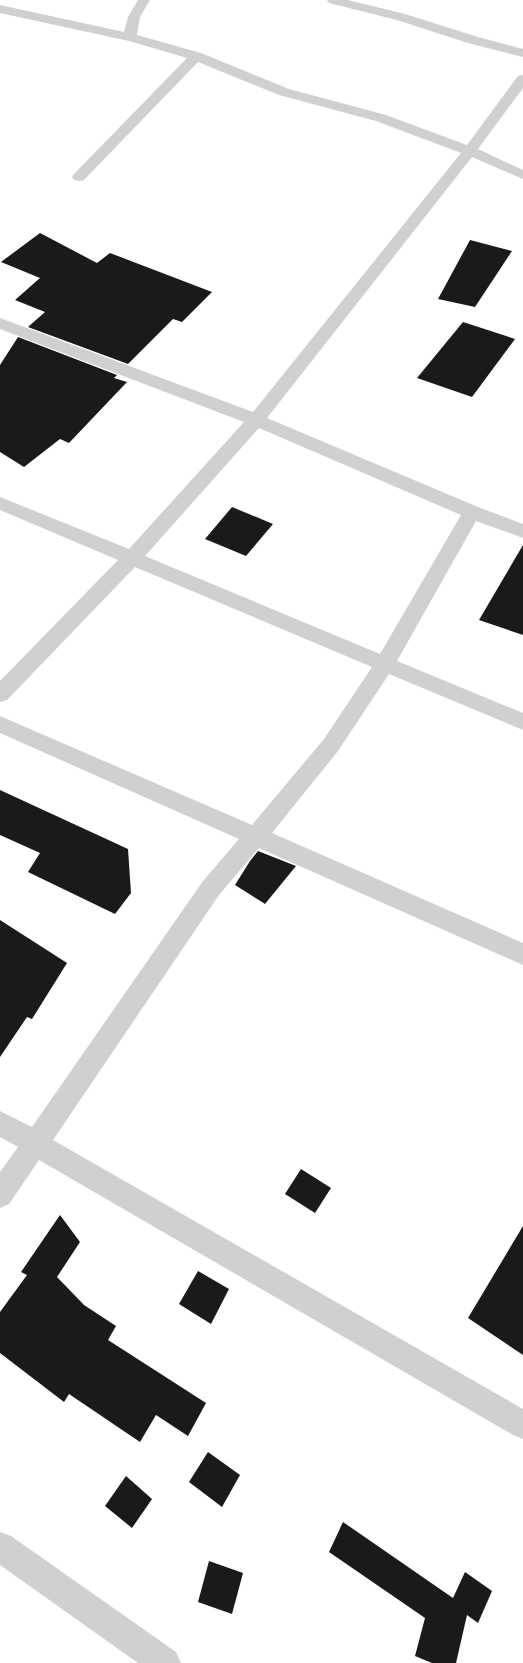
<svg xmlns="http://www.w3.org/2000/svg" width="523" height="1663" viewBox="0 0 523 1663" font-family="'Public Sans',sans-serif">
<rect width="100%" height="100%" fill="#fff"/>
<g fill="#1a1a1a">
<polygon points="40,233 97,263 110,253 212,292 182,322 173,319 128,364 28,327 45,312 15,300 40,278 1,262"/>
<polygon points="470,240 512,251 475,307 438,299"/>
<polygon points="463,322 515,339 472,397 417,378"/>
<polygon points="18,337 117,375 114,378 127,382 69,443 60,439 24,467 0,452 0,365"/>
<polygon points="232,507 273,524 246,556 205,539"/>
<polygon points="523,545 523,635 479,620"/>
<polygon points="0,790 128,849 131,893 115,914 28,872 40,853 0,835"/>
<polygon points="258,851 296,866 265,904 235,885 250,861"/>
<polygon points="0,920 67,963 32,1019 27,1017 0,1057"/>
<polygon points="301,1169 331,1188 315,1213 285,1194"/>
<polygon points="60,1215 80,1242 57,1277 84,1305 116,1326 108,1340 206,1403 188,1436 156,1415 140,1442 69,1394 64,1402 0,1353 0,1312 27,1275 21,1272"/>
<polygon points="523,1226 523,1355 468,1318"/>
<polygon points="198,1271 229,1289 211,1324 179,1304"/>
<polygon points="208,1452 240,1475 222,1507 189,1482"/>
<polygon points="126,1476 152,1499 132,1528 105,1506"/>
<polygon points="343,1522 453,1598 465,1572 492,1591 478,1623 467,1615 456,1663 432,1663 415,1656 425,1618 329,1552"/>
<polygon points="209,1561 243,1573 232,1614 198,1602"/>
</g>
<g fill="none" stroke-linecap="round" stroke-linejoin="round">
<g fill="#d0d0d0" fill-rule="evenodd">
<path d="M 138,0 L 150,0 L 140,17 L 137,35 L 201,53 L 289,89 L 386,115 L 467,145 L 518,76 L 523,75 L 523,88 L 478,149 L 523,170 L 523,179 L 472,157 L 267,418 L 478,507 L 523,524 L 523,538 L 476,521 L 397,661 L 523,713 L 523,730 L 389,674 L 338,751 L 272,833 L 523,943 L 523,965 L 259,848 L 219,895 L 53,1140 L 523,1409 L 523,1439 L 513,1435 L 39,1160 L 9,1204 L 0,1208 L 0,1172 L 18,1147 L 0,1137 L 0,1111 L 32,1127 L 203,881 L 239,839 L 0,733 L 0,716 L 252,825 L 324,739 L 372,667 L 135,567 L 7,700 L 0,702 L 0,681 L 118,560 L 0,510 L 0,497 L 129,549 L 244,422 L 0,329 L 0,318 L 253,412 L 461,153 L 376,121 L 279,95 L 198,62 L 84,180 L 79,181 L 74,180 L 72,177 L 74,174 L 187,58 L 129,41 L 0,13 L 0,5 L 124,32 L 128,17 ZM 259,428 L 461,515 L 380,654 L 145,556 Z"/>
<polygon points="327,0 348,0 405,14 478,37 523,49 523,57 468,43 397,20 329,3"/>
<polygon points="0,1532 11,1536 176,1652 181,1663 138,1663 0,1565"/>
</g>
</g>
</svg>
